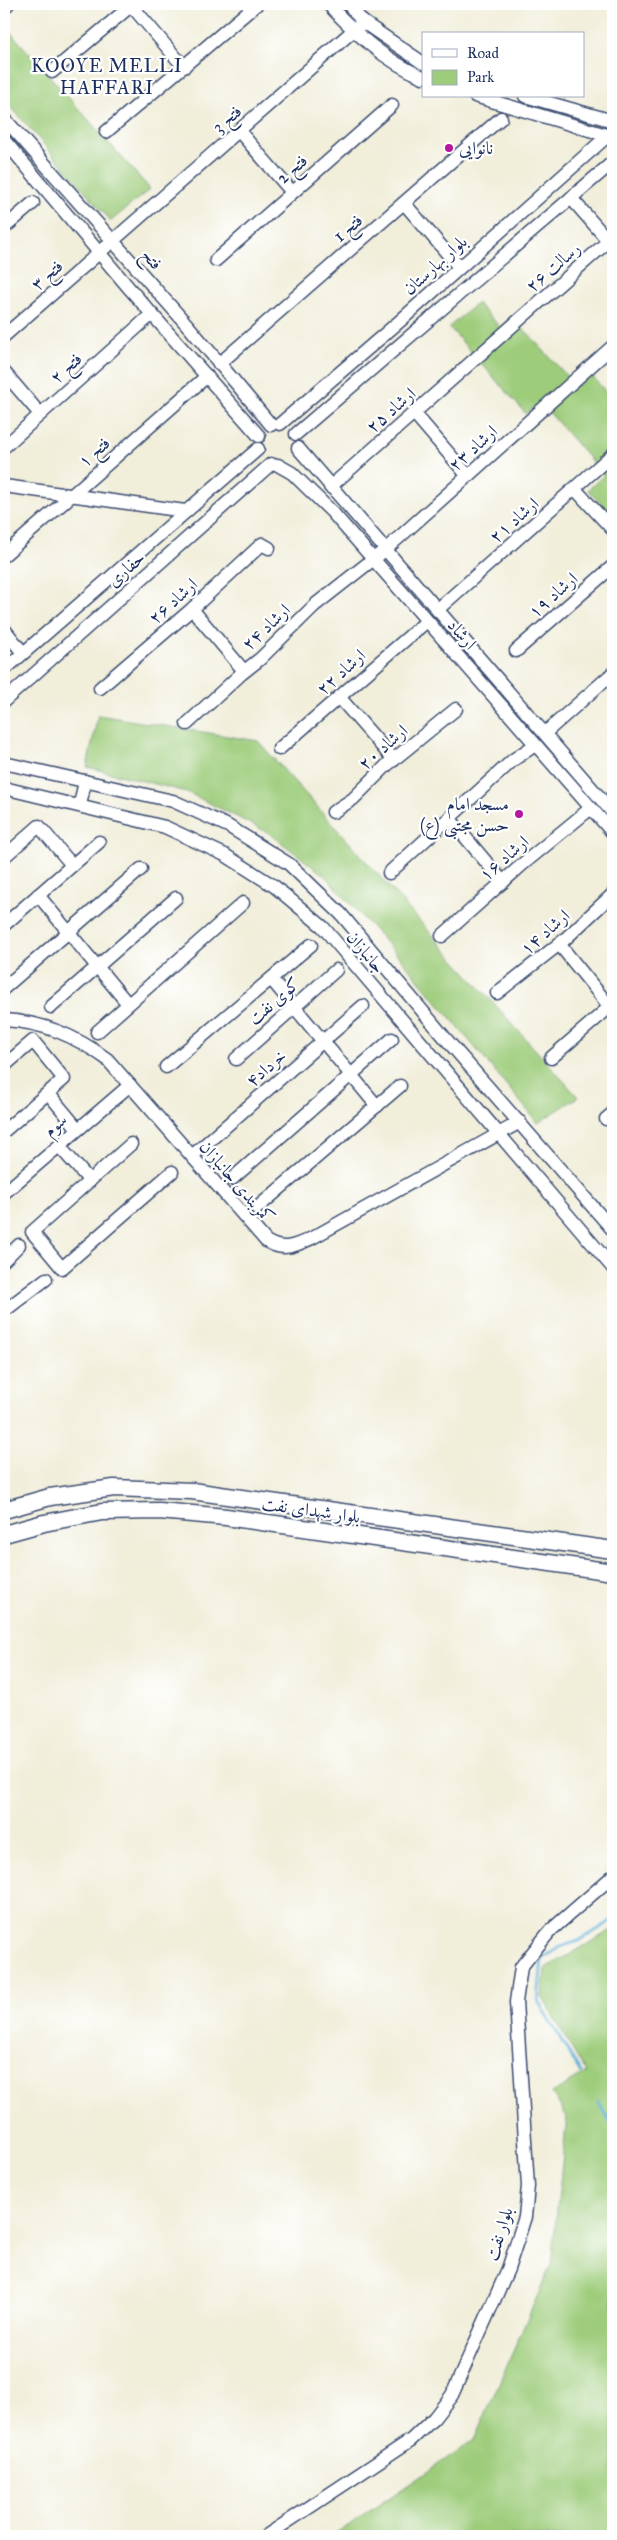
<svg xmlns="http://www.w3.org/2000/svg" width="617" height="2540" viewBox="0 0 617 2540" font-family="'IM FELL Great Primer',Amiri,serif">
<rect width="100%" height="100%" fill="#fff"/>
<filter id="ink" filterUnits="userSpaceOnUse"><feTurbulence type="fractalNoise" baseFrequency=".02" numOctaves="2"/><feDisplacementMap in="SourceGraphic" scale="10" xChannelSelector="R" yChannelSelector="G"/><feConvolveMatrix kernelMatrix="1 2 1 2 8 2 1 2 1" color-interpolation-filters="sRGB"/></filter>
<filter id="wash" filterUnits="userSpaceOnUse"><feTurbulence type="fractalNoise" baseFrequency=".0096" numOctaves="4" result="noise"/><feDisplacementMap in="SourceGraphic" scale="20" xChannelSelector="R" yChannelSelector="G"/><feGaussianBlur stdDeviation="1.12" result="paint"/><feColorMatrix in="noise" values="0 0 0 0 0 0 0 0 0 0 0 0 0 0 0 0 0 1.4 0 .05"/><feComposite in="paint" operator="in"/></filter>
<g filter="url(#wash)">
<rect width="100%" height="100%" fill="#f1eeda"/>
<g fill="#9dcc7a" stroke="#5c7e6c">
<polygon points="4,25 150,189 111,221 4,99"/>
<polygon points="477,303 500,327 512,316 576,386 591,375 613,400 613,518 588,490 604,475 540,402 526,414 449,327"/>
<polygon points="98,715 258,741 578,1097 538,1123 402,960 325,876 269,833 187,792 87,767"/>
<polygon points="613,1929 613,2536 333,2536 474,2440 551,2265 567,2117 552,2093 586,2073 542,1997 545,1969"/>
</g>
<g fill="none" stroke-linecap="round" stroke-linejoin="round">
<g stroke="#5dafd8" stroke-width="3">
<polyline points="581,2073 538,2001 542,1959 560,1947 579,1941 613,1920"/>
<polyline points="598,2101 613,2127"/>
</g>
</g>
</g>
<g filter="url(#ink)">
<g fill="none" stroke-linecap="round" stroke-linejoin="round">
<defs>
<g id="minor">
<path d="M 328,4 C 356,34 385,61 423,77"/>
<polyline points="348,4 363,22 423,63"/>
<polyline points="131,5 184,67"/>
<polyline points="4,8 8,4"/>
<polyline points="52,72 133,4"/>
<polyline points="475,96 613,137"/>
<polyline points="525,96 613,121"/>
<polyline points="4,118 189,327 271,425"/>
<polyline points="239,131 292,192"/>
<polyline points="106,132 257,4"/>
<polyline points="4,140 129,288 259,436"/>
<polyline points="571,198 613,246"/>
<polyline points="404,203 459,267"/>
<polyline points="4,228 33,203"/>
<polyline points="216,260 392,105"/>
<polyline points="4,336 363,22"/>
<polyline points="219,364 501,118"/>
<polyline points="4,372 40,414"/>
<polyline points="414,413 468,476"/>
<polyline points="280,424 400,321 613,131"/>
<polyline points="296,434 613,162"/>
<polyline points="4,447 152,314"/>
<polyline points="298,448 613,813"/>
<polyline points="278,465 292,473 332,512 613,833"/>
<polyline points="4,486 185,511"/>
<polyline points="330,487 613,237"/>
<polyline points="575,489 613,530"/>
<polyline points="4,555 207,376"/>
<polyline points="192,609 244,671"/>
<polyline points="437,610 613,454"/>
<polyline points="4,629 23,653"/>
<polyline points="516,651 613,566"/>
<polyline points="4,670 258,449"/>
<polyline points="100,688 192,609 262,544 269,548"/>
<polyline points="339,697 394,760"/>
<polyline points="4,701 271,464"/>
<polyline points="187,724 241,674 260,659 315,605 385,550 613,346"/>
<polyline points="545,733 613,673"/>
<polyline points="279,749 427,621"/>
<polyline points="4,763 173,801 228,826 289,864 341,914 446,1039 613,1230"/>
<polyline points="4,788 165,827 225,855 274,886 323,927 613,1268"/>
<polyline points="80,805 85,781"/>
<polyline points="333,812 353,799 387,765 456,709"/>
<polyline points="450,819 503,882"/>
<polyline points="4,857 39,826 72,865"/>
<polyline points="389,873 513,760 535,745"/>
<polyline points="38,895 128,1004"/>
<polyline points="4,925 99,842"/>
<polyline points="442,936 524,863 591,808"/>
<polyline points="559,944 610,1007"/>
<polyline points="271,979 377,1106"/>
<polyline points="4,988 141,869"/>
<polyline points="497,993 563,941 613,894"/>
<polyline points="51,1007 176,898"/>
<path d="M 4,1020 C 44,1022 75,1036 107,1059 L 266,1241 C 283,1252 295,1246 312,1238 L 520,1122"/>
<polyline points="97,1032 243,903"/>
<polyline points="551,1058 613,1004"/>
<polyline points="236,1059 336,970"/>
<polyline points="4,1066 33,1041 64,1079 4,1131"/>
<polyline points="166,1067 311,945"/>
<polyline points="48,1093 78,1129"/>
<polyline points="606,1119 613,1113"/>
<polyline points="131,1144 32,1232 62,1268 172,1172"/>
<polyline points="59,1146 90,1181"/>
<polyline points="192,1156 363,1006"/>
<polyline points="232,1179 392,1039"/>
<polyline points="4,1193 130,1085"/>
<polyline points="257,1208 400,1086"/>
<polyline points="4,1260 19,1245"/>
<polyline points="4,1311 46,1279"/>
<polyline points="266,2536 411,2440 434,2418 452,2395 508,2269 525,2217 528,2186 516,2002 521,1967 550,1931 613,1876"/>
</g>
<g id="major">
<polyline points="4,1510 50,1497 114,1488 192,1491 613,1550"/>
<polyline points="4,1534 44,1523 102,1512 159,1511 226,1517 613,1572"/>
</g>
</defs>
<use href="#minor" stroke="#3b4c71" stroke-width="15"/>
<use href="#major" stroke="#3b4c71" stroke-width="19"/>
<use href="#minor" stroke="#fff" stroke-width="12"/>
<use href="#major" stroke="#fff" stroke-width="16"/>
</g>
</g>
<g fill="#b5179e" stroke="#fff" stroke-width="2">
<circle cx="449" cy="148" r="5"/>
<circle cx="519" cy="814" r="5"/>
</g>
<g text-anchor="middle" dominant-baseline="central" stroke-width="4.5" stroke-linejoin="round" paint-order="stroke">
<g font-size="18" fill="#1b2f5e" stroke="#fff">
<text transform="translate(227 119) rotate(-41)">فتح 3</text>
<text transform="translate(292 169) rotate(-41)">فتح 2</text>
<text transform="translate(348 228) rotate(-41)">فتح 1</text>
<text transform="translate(152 259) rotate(49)">فتح</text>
<text transform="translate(435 265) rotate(-42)">بلوار بهارستان</text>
<text transform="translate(553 267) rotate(-41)">رسالت ۲۶</text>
<text transform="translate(47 275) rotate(-41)">فتح ۳</text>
<text transform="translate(66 368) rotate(-42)">فتح ۲</text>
<text transform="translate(391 410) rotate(-41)">ارشاد ۲۵</text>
<text transform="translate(473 448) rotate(-42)">ارشاد ۲۳</text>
<text transform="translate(94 452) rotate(-41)">فتح ۱</text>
<text transform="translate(514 520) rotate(-41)">ارشاد ۲۱</text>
<text transform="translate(126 569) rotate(-41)">حفاری</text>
<text transform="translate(553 595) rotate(-41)">ارشاد ۱۹</text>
<text transform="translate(173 601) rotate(-42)">ارشاد ۲۶</text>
<text transform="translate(266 627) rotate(-43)">ارشاد ۲۴</text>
<text transform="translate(462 634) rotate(49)">ارشاد</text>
<text transform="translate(341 672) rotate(-42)">ارشاد ۲۲</text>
<text transform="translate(383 747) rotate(-41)">ارشاد ۲۰</text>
<text transform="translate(504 858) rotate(-41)">ارشاد ۱۶</text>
<text transform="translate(545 932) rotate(-41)">ارشاد ۱۴</text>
<text transform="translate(366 952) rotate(50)">جانبازان</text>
<text transform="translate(274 1001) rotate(-41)">کوی نفت</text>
<text transform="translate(266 1068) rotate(-41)">خرداد۴</text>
<text transform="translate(55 1125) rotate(-41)">سوم</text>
<text transform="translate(237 1182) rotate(49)">کمربندی جانبازان</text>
<text transform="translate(311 1510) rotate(8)">بلوار شهدای نفت</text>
<text transform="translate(499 2234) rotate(-73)">بلوار نفت</text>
</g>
<g font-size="18" fill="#1b2f5e" stroke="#fff" text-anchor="start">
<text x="459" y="148">نانوايى</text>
<text x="509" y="804" text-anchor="end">مسجد امام<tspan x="509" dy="21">حسن مجتبی (ع)</tspan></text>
</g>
<g font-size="19" letter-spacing="1" fill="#1b2f5e" stroke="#fff">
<text x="107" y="65">KOOYE MELLI<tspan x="107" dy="22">HAFFARI</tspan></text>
</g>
</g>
<rect width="617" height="2540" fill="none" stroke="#fff" stroke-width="20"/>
<rect x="422" y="32" width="162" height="65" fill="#ffffff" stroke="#a4acbf"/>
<rect x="432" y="49" width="25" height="8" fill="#ffffff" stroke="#a4acbf"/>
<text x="467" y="58" font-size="15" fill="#1b2f5e">Road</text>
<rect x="432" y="70" width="25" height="15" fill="#9dcc7a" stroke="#a4acbf"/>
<text x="467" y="82" font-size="15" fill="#1b2f5e">Park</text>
</svg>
